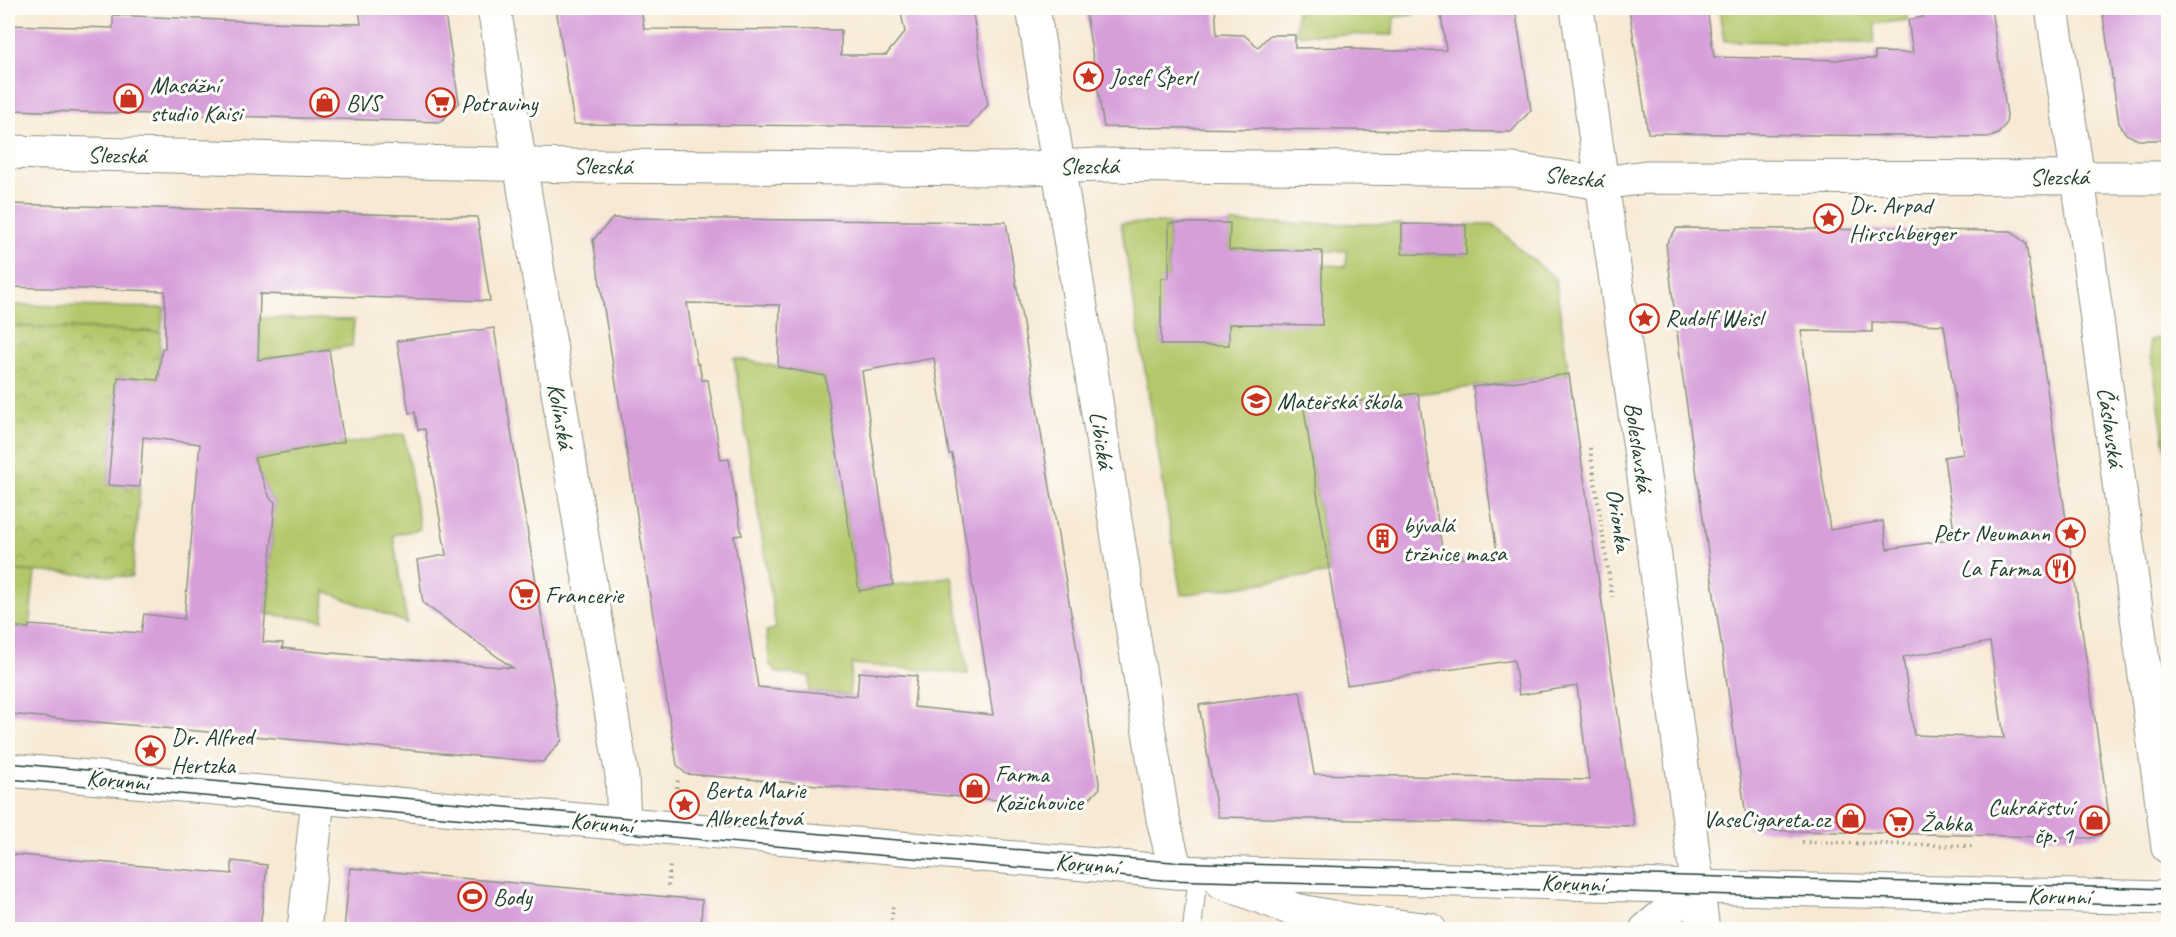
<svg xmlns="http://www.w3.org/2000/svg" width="2176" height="937" viewBox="0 0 2176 937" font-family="Caveat,sans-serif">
<defs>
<pattern id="park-crowns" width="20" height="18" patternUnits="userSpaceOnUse" patternTransform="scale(1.5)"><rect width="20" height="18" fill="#b4c76a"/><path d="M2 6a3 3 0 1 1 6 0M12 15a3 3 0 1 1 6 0" fill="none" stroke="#92a358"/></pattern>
</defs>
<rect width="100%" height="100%" fill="#fdfcf7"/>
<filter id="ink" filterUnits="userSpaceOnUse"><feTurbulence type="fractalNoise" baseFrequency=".0167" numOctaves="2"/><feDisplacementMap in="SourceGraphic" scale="12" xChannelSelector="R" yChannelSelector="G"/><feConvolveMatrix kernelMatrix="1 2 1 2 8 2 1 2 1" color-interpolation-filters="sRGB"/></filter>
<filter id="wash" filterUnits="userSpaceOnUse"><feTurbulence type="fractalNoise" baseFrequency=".008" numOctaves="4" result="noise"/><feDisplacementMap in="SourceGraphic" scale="24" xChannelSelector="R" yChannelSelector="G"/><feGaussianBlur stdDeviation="1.35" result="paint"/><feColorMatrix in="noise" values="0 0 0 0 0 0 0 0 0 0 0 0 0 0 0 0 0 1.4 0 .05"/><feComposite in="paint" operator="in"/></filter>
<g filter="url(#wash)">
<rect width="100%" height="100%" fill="#f7e9d4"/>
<g fill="#b4c76a" stroke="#6a824f" stroke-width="1.5">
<polygon points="1296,8 1412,8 1413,15 1394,17 1393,35 1296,34"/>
<polygon points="1735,8 1906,8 1908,20 1875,24 1874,43 1724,41 1719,10"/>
<polygon points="1121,223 1169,223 1168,278 1162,279 1161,344 1228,345 1229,324 1322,265 1346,266 1347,251 1229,250 1230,223 1402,224 1402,254 1465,255 1466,225 1495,225 1524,253 1555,278 1569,374 1304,409 1329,573 1181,595"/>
<polygon points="14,305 164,308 161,332 13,326"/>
<polygon points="260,318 354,320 352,346 259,359"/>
<polygon points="2168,337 2168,466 2149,340"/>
<polygon points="734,358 825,376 859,591 952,576 968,674 852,664 849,695 809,692 810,676 778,673 770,665 766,631 776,629"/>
<polygon points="404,434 420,529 393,535 407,623 325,591 323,621 266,614 275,502 270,498 254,458"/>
<polygon points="8,570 35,571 29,628 8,626"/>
</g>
<polygon fill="url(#park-crowns)" stroke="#6a824f" stroke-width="1.5" points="8,326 161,332 158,380 118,377 108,485 140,487 132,577 8,570"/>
<g id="blocks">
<g fill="#d79fda" fill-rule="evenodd">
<polygon points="359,8 444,8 459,102 441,122 8,110 8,25 113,28 113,15 265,22 361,24"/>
<polygon points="556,8 641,8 644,29 841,30 841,55 886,55 905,32 900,8 972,8 988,105 969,127 574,124"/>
<polygon points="1085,8 1215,8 1217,34 1244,35 1258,47 1270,35 1295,35 1295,48 1353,47 1353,49 1393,51 1446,50 1440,8 1515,8 1531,110 1511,132 1104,127"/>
<polygon points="1629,8 1707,8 1714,57 1839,60 1840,59 1875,59 1875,52 1913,53 1908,20 1923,17 1922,8 1991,8 2007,115 2006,124 1998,134 1990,137 1648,133"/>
<polygon points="2102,8 2169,8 2169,140 2138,140 2126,134 2119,123"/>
<polygon points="8,204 477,217 490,301 260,294 258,360 329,350 344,442 254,458 270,498 275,502 263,642 283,643 282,648 320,652 513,668 423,603 417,560 446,555 425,429 418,430 415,412 409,413 397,341 494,328 562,740 543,762 8,714 8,626 29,628 29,625 141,633 144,614 184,619 200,444 143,437 140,487 108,485 118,377 158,380 162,348 165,348 165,291 8,287"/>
<path d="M 613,218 L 1006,222 L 1100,788 L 1081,807 L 686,774 L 677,765 L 593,240 ZM 687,303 L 780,305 L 778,367 L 825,376 L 859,591 L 893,585 L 862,371 L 934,358 L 949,454 L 952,454 L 993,715 L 914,707 L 917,676 L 859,672 L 857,696 L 758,687 L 734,536 L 742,535 L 729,459 L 721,460 L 708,380 L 702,380 L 699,364 L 697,364 Z"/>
<polygon points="1169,223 1230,223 1229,250 1322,251 1322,325 1229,324 1229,345 1161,345 1161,278 1169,278"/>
<polygon points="1402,224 1466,225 1466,255 1402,254"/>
<path d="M 1677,228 L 2011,231 L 2026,244 L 2110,823 L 2101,835 L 2091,838 L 1748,830 L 1682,372 L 1666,244 ZM 1872,322 L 1944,325 L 1963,454 L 1944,457 L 1955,539 L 1887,549 L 1883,521 L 1830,530 L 1801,331 L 1872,332 ZM 1990,642 L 2004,738 L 1914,735 L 1903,657 Z"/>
<polygon points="1569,374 1634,826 1218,817 1199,705 1300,691 1314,774 1589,780 1577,686 1519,695 1514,660 1347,685 1304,409 1418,393 1444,561 1497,553 1473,387"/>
<polygon points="8,854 232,874 232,861 267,865 260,930 8,930"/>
<polygon points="350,868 702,900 701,930 344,930"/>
</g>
</g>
</g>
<g filter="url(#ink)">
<use href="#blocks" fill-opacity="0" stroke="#8b9384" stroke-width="1.5"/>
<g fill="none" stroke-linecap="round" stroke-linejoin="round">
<defs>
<polyline id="service" points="1192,930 1198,873"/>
<g id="minor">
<polyline points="494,8 622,776 624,825"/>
<polyline points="1033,8 1163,819 1176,872"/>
<polyline points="2052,8 2078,178 2168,847"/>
<polyline points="8,152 576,166 1005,169 1098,165 1513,170 1603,183 1646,177 2168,178"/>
<polyline points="304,930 318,798"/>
</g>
<g id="tertiary">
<polyline points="1577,8 1651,526 1703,930"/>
<polyline points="8,770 1176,872 1769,889 2168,898"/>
<polyline points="1222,882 1295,910 1353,921 1430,930"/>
<polyline points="1646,930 1697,887"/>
</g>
</defs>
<use href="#service" stroke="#8b9384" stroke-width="20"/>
<use href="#minor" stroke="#8b9384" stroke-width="35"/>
<use href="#tertiary" stroke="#8b9384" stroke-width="35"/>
<g stroke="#8b9384" stroke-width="4" stroke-dasharray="1.5 4.5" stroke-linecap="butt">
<polyline points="1590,448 1612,597"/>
<polyline points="676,794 678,780"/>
<polyline points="1802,842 1973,846"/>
<polyline points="668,886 670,864"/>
<polyline points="892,920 893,905"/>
</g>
<use href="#service" stroke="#fff" stroke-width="18"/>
<use href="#minor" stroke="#fff" stroke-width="33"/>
<use href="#tertiary" stroke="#fff" stroke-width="33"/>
<g stroke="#1f3d34" stroke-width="1.5">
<polyline points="8,763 674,822 1173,862 2168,889"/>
<polyline points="8,779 1163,880 2168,906"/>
</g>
</g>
</g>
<defs>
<symbol id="sight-ring" viewBox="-11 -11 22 22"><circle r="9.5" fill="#fdfcf7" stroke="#c8321e" stroke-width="1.5"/><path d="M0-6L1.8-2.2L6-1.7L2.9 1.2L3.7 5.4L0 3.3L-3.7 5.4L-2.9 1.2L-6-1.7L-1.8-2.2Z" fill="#c8321e"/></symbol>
<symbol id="shop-ring" viewBox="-11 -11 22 22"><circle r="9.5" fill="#fdfcf7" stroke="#c8321e" stroke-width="1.5"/><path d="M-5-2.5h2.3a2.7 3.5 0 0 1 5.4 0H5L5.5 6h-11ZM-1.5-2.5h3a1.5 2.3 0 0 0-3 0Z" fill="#c8321e"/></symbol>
<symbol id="supermarket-ring" viewBox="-11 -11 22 22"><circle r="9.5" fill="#fdfcf7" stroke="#c8321e" stroke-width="1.5"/><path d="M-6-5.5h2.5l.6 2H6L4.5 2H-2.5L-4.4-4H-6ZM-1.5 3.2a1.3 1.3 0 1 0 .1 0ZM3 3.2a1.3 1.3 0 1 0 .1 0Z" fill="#c8321e"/></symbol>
<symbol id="school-ring" viewBox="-11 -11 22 22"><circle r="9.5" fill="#fdfcf7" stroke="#c8321e" stroke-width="1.5"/><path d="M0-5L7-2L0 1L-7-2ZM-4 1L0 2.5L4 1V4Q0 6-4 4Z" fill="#c8321e"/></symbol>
<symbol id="building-ring" viewBox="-11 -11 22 22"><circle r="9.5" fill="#fdfcf7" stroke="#c8321e" stroke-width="1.5"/><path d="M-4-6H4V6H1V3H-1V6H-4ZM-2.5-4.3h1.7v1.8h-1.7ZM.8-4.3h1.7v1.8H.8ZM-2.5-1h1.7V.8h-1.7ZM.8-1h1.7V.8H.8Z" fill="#c8321e"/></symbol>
<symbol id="restaurant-ring" viewBox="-11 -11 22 22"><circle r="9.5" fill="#fdfcf7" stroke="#c8321e" stroke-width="1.5"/><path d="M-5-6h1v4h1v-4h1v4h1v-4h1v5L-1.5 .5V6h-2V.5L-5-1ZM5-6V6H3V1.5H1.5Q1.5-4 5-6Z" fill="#c8321e"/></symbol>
<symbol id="stadium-ring" viewBox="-11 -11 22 22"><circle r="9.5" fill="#fdfcf7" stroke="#c8321e" stroke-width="1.5"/><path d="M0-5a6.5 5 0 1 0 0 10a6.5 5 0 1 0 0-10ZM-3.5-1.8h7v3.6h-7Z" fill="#c8321e"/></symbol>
</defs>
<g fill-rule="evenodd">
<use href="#sight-ring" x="1072" y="60" width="33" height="33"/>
<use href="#shop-ring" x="112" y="82" width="33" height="33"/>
<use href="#shop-ring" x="308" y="86" width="33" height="33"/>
<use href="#supermarket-ring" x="424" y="86" width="33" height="33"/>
<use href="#sight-ring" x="1812" y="202" width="33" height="33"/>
<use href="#sight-ring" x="1628" y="302" width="33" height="33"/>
<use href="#school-ring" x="1240" y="384" width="33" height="33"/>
<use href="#sight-ring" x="2054" y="516" width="33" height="33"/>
<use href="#building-ring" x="1366" y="522" width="33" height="33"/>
<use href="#restaurant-ring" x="2044" y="552" width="33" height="33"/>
<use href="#supermarket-ring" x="508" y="578" width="33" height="33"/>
<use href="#sight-ring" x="134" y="734" width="33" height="33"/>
<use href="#shop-ring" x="958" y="772" width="33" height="33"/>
<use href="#sight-ring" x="668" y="788" width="33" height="33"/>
<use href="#shop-ring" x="1834" y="802" width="33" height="33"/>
<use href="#shop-ring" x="2078" y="804" width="33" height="33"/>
<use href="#supermarket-ring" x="1882" y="806" width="33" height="33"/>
<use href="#stadium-ring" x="456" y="880" width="33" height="33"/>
</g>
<g text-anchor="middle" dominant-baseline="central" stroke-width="6" stroke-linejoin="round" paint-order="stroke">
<g font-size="24" fill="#1f3d34" stroke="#fdfcf7" text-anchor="start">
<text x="1110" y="77">Josef Šperl</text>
<text x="150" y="85">Masážní<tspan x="150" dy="28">studio Kaisi</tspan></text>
<text x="346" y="103">BVS</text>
<text x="461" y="103">Potraviny</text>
<text x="1849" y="205">Dr. Arpad<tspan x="1849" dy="28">Hirschberger</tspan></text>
<text x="1665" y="318">Rudolf Weisl</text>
<text x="1277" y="401">Mateřská škola</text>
<text x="1403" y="525">bývalá<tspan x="1403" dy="28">tržnice masa</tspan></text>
<text x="2050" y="533" text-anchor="end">Petr Neumann</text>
<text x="2040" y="568" text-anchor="end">La Farma</text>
<text x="545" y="595">Francerie</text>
<text x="171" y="737">Dr. Alfred<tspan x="171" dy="28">Hertzka</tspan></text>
<text x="995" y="774">Farma<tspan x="995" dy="28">Kožichovice</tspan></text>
<text x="705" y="790">Berta Marie<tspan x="705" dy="28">Albrechtová</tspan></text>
<text x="2073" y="807" text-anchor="end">Cukrářství<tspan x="2073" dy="28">čp. 1</tspan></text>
<text x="1830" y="819" text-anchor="end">VaseCigareta.cz</text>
<text x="1920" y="823">Žabka</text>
<text x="493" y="897">Body</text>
</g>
<g font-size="24" fill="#1f3d34" stroke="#fdfcf7">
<text transform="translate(117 155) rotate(1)">Slezská</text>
<text transform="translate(603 166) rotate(1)">Slezská</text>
<text transform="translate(1089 166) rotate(-1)">Slezská</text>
<text transform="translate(1574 177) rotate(6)">Slezská</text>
<text transform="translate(2059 177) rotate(-1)">Slezská</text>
<text transform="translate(561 416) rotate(80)">Kolínská</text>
<text transform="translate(2111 427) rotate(82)">Čáslavská</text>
<text transform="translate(1102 440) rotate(81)">Libická</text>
<text transform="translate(1639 447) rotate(82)">Boleslavská</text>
<text transform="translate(1619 520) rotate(81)">Orionka</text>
<text transform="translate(118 780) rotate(5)">Korunní</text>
<text transform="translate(602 823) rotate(5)">Korunní</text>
<text transform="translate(1087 864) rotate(5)">Korunní</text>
<text transform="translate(1573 883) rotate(2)">Korunní</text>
<text transform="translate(2059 896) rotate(1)">Korunní</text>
</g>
</g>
<rect width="2176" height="937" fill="none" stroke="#fdfcf7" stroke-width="30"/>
</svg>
